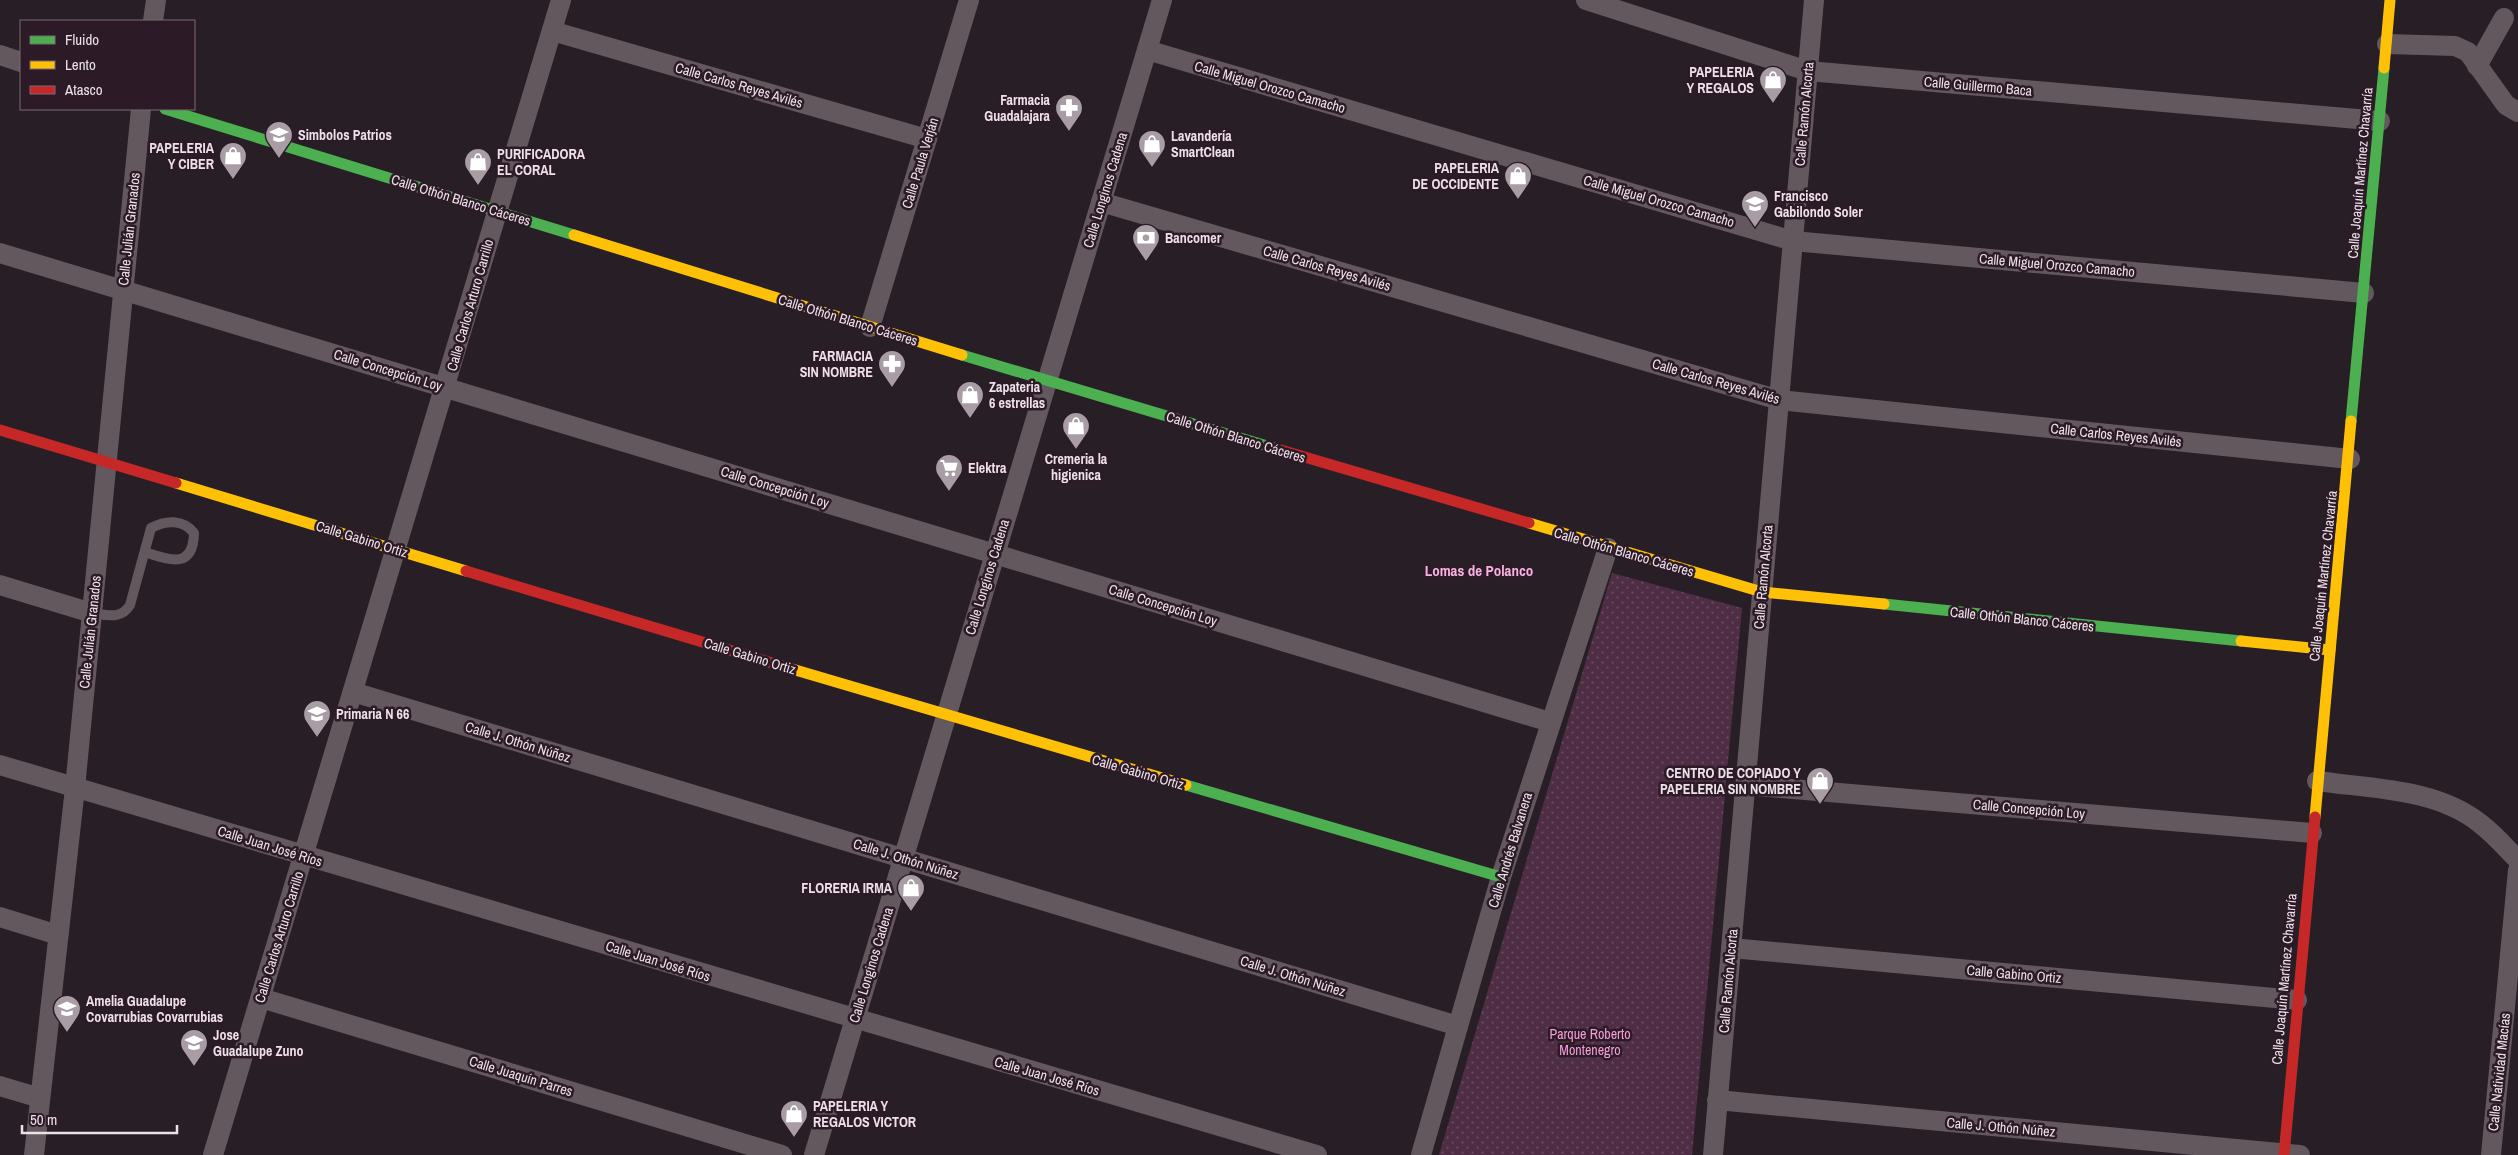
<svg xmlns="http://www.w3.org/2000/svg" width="2518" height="1155" viewBox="0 0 2518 1155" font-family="'Archivo Narrow',sans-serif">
<defs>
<pattern id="park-dots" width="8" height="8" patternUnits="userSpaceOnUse" patternTransform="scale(1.25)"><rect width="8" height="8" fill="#4f2e45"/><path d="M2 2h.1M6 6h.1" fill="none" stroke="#694c60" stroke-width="1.8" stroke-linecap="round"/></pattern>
</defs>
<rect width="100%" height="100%" fill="#281f26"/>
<polygon fill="url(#park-dots)" points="1612,573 1742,608 1692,1155 1439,1155"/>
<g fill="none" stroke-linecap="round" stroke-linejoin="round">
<path stroke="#62585e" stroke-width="10" d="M 92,613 C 107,615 121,620 130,605 L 151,528 C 166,520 183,519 194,533 C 193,570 169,560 145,552"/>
<g stroke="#62585e" stroke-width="20">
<polyline points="1586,0 1808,71 2380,121"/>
<polyline points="153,21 156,0"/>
<polyline points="552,31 927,139"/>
<polyline points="2387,44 2455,46 2468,52 2506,105 2518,112"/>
<polyline points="1147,50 1793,241 2364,293"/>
<polyline points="0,55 21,62"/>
<polyline points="2477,66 2504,18"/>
<polyline points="1101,202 1779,400 2350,459"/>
<polyline points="0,253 1550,722"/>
<polyline points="870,327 969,0"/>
<polyline points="0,585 92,613"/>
<polyline points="353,692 1458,1026"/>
<polyline points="0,765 1317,1155"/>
<path d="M 2317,781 C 2372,789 2438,788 2482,825 C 2495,835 2506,848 2518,860"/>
<polyline points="1745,785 2312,833"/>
<polyline points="0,917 58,935"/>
<polyline points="1731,948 2297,1000"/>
<polyline points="261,998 782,1155"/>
<polyline points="0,1086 40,1098"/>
<polyline points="1717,1100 2300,1155"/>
<polyline points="34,1155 75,788 141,109"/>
<polyline points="213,1155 561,0"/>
<polyline points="814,1155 1162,0"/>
<polyline points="1421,1155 1501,877 1608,548"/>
<polyline points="1713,1155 1814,0"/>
<polyline points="2491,1155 2518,870"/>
</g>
<g stroke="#4caf50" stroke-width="11">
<polyline points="165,109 574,235"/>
<polyline points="962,355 1274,448"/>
<polyline points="2351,421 2384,68"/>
<polyline points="1884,604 2241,641"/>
<polyline points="1186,785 1501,877"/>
</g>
<g stroke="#ffc107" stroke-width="11">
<polyline points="2384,68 2390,0"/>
<polyline points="574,235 962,355"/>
<polyline points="176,483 466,571"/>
<polyline points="1529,523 1762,592 1884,604"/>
<polyline points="2241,641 2330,650"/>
<polyline points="792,669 1186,785"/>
<polyline points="2315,817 2351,421"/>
</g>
<g stroke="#c62828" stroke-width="11">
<polyline points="0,430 176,483"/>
<polyline points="1274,448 1529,523"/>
<polyline points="466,571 792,669"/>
<polyline points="2284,1155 2315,817"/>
</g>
</g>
<defs>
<symbol id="shop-pin" viewBox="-11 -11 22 30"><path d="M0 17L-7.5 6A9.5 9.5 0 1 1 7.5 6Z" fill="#a89da5" stroke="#2c1b27"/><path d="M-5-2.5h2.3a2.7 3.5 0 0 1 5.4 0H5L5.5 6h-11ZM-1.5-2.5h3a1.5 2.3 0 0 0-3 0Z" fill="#fff"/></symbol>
<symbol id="pharmacy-pin" viewBox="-11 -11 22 30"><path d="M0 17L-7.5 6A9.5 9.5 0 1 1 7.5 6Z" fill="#a89da5" stroke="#2c1b27"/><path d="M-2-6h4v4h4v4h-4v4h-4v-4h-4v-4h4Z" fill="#fff"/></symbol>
<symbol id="school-pin" viewBox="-11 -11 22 30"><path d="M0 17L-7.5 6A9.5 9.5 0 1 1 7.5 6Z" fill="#a89da5" stroke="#2c1b27"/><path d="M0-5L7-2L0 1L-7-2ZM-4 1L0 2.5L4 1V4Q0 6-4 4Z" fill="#fff"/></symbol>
<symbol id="bank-pin" viewBox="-11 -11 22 30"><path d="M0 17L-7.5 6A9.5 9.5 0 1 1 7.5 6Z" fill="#a89da5" stroke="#2c1b27"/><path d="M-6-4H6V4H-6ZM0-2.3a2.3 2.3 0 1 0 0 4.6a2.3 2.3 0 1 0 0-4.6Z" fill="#fff"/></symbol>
<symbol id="supermarket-pin" viewBox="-11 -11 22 30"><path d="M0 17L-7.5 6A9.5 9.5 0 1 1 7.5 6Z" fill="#a89da5" stroke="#2c1b27"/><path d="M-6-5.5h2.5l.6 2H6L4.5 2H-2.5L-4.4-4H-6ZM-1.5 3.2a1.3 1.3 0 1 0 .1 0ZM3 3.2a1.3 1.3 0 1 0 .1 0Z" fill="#fff"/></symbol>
</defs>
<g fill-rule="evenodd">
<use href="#shop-pin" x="1757" y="64" width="32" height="43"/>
<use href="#pharmacy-pin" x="1053" y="92" width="32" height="43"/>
<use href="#school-pin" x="263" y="119" width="32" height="43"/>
<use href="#shop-pin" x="1136" y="128" width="32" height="43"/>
<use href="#shop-pin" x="217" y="140" width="32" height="43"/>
<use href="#shop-pin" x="462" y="146" width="32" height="43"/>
<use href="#shop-pin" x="1502" y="160" width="32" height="43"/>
<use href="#school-pin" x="1739" y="188" width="32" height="43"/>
<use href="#bank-pin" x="1130" y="222" width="32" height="43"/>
<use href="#pharmacy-pin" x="876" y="348" width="32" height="43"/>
<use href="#shop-pin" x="954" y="379" width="32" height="43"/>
<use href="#shop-pin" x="1060" y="410" width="32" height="43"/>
<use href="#supermarket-pin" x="933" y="452" width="32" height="43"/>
<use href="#school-pin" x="301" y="698" width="32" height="43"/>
<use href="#shop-pin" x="1804" y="765" width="32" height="43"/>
<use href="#shop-pin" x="895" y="872" width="32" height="43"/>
<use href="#school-pin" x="51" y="993" width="32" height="43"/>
<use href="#school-pin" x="178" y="1027" width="32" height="43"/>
<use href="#shop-pin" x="778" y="1098" width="32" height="43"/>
</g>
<g text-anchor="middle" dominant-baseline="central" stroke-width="5" stroke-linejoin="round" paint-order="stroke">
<g font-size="14" font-weight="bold" fill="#ede1e9" stroke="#2c1b27" text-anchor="start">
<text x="1754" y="72" text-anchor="end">PAPELERIA<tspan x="1754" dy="16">Y REGALOS</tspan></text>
<text x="1050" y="100" text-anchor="end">Farmacia<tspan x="1050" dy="16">Guadalajara</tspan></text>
<text x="298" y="135">Simbolos Patrios</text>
<text x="1171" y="136">Lavandería<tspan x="1171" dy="16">SmartClean</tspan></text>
<text x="214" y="148" text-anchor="end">PAPELERIA<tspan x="214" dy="16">Y CIBER</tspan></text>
<text x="497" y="154">PURIFICADORA<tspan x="497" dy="16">EL CORAL</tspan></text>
<text x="1499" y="168" text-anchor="end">PAPELERIA<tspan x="1499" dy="16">DE OCCIDENTE</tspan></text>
<text x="1774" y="196">Francisco<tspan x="1774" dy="16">Gabilondo Soler</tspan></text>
<text x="1165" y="238">Bancomer</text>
<text x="873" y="356" text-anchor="end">FARMACIA<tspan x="873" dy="16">SIN NOMBRE</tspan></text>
<text x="989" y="387">Zapateria<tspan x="989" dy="16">6 estrellas</tspan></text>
<text x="1076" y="459" text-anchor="middle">Cremeria la<tspan x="1076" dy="16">higienica</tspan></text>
<text x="968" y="468">Elektra</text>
<text x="336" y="714">Primaria N 66</text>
<text x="1801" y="773" text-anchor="end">CENTRO DE COPIADO Y<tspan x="1801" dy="16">PAPELERIA SIN NOMBRE</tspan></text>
<text x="892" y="888" text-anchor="end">FLORERIA IRMA</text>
<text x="86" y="1001">Amelia Guadalupe<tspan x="86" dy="16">Covarrubias Covarrubias</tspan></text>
<text x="213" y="1035">Jose<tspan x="213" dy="16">Guadalupe Zuno</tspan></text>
<text x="813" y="1106">PAPELERIA Y<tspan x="813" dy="16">REGALOS VICTOR</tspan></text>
</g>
<g font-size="14" fill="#ede1e9" stroke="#2c1b27">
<text transform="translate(739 85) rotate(16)">Calle Carlos Reyes Avilés</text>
<text transform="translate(1978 86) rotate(5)">Calle Guillermo Baca</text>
<text transform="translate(1270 87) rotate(16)">Calle Miguel Orozco Camacho</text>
<text transform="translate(1804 114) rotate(-85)">Calle Ramón Alcorta</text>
<text transform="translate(920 163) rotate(-73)">Calle Paula Verján</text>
<text transform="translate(2360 173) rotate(-85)">Calle Joaquín Martínez Chavarría</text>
<text transform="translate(1105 190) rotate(-73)">Calle Longinos Cadena</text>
<text transform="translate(461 200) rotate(17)">Calle Othón Blanco Cáceres</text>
<text transform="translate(1659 201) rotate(16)">Calle Miguel Orozco Camacho</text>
<text transform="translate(129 229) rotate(-84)">Calle Julián Granados</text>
<text transform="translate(2057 265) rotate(5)">Calle Miguel Orozco Camacho</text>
<text transform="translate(1327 268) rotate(16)">Calle Carlos Reyes Avilés</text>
<text transform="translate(470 305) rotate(-74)">Calle Carlos Arturo Carrillo</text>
<text transform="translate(848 320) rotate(17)">Calle Othón Blanco Cáceres</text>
<text transform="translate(388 370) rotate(17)">Calle Concepción Loy</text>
<text transform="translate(1716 381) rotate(16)">Calle Carlos Reyes Avilés</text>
<text transform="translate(2116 435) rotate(6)">Calle Carlos Reyes Avilés</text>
<text transform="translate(1236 437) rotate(17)">Calle Othón Blanco Cáceres</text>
<text transform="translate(775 487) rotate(17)">Calle Concepción Loy</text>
<text transform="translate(362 539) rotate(17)">Calle Gabino Ortiz</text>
<text transform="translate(1624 552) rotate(16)">Calle Othón Blanco Cáceres</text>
<text transform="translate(2323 576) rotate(-84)">Calle Joaquín Martínez Chavarría</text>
<text transform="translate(987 577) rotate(-73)">Calle Longinos Cadena</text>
<text transform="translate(1763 577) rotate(-85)">Calle Ramón Alcorta</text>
<text transform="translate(1163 605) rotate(17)">Calle Concepción Loy</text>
<text transform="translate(2022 619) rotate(6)">Calle Othón Blanco Cáceres</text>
<text transform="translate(90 632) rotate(-84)">Calle Julián Granados</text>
<text transform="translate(750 656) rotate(17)">Calle Gabino Ortiz</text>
<text transform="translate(518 742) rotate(17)">Calle J. Othón Núñez</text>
<text transform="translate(1138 772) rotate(16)">Calle Gabino Ortiz</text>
<text transform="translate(2029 809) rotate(5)">Calle Concepción Loy</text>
<text transform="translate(270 846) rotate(17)">Calle Juan José Ríos</text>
<text transform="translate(1510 850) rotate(-73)">Calle Andrés Balvanera</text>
<text transform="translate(906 859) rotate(17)">Calle J. Othón Núñez</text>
<text transform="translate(279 937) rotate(-73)">Calle Carlos Arturo Carrillo</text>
<text transform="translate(658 961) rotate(17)">Calle Juan José Ríos</text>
<text transform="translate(871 965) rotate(-73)">Calle Longinos Cadena</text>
<text transform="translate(2014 974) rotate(5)">Calle Gabino Ortiz</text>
<text transform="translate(1293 976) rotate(17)">Calle J. Othón Núñez</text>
<text transform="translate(2284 979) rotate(-85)">Calle Joaquín Martínez Chavarría</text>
<text transform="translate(1728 981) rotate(-85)">Calle Ramón Alcorta</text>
<text transform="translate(2499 1072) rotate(-84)">Calle Natividad Macías</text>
<text transform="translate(521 1076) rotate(17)">Calle Juaquín Parres</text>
<text transform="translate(1047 1076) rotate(16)">Calle Juan José Ríos</text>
<text transform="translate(2001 1127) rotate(5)">Calle J. Othón Núñez</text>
</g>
<g font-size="14" fill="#f49dda" stroke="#2c1b27">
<text x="1590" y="1034">Parque Roberto<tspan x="1590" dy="16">Montenegro</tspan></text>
</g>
<g font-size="15" font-weight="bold" fill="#f7b2e1" stroke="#2c1b27">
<text x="1479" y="570">Lomas de Polanco</text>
</g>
</g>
<rect x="20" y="20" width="175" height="90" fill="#2c1b27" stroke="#796a75"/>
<rect x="30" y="36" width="25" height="8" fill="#4caf50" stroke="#796a75"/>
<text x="65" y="45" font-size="15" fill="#ede1e9">Fluido</text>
<rect x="30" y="61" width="25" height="8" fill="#ffc107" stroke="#796a75"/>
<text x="65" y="70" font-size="15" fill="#ede1e9">Lento</text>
<rect x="30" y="86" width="25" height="8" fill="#c62828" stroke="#796a75"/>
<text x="65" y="95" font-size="15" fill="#ede1e9">Atasco</text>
<path d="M22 1125v8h155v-8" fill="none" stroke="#ede1e9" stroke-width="2.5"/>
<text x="30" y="1125" font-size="15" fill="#ede1e9" stroke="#2c1b27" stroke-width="4" paint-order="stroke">50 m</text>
</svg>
